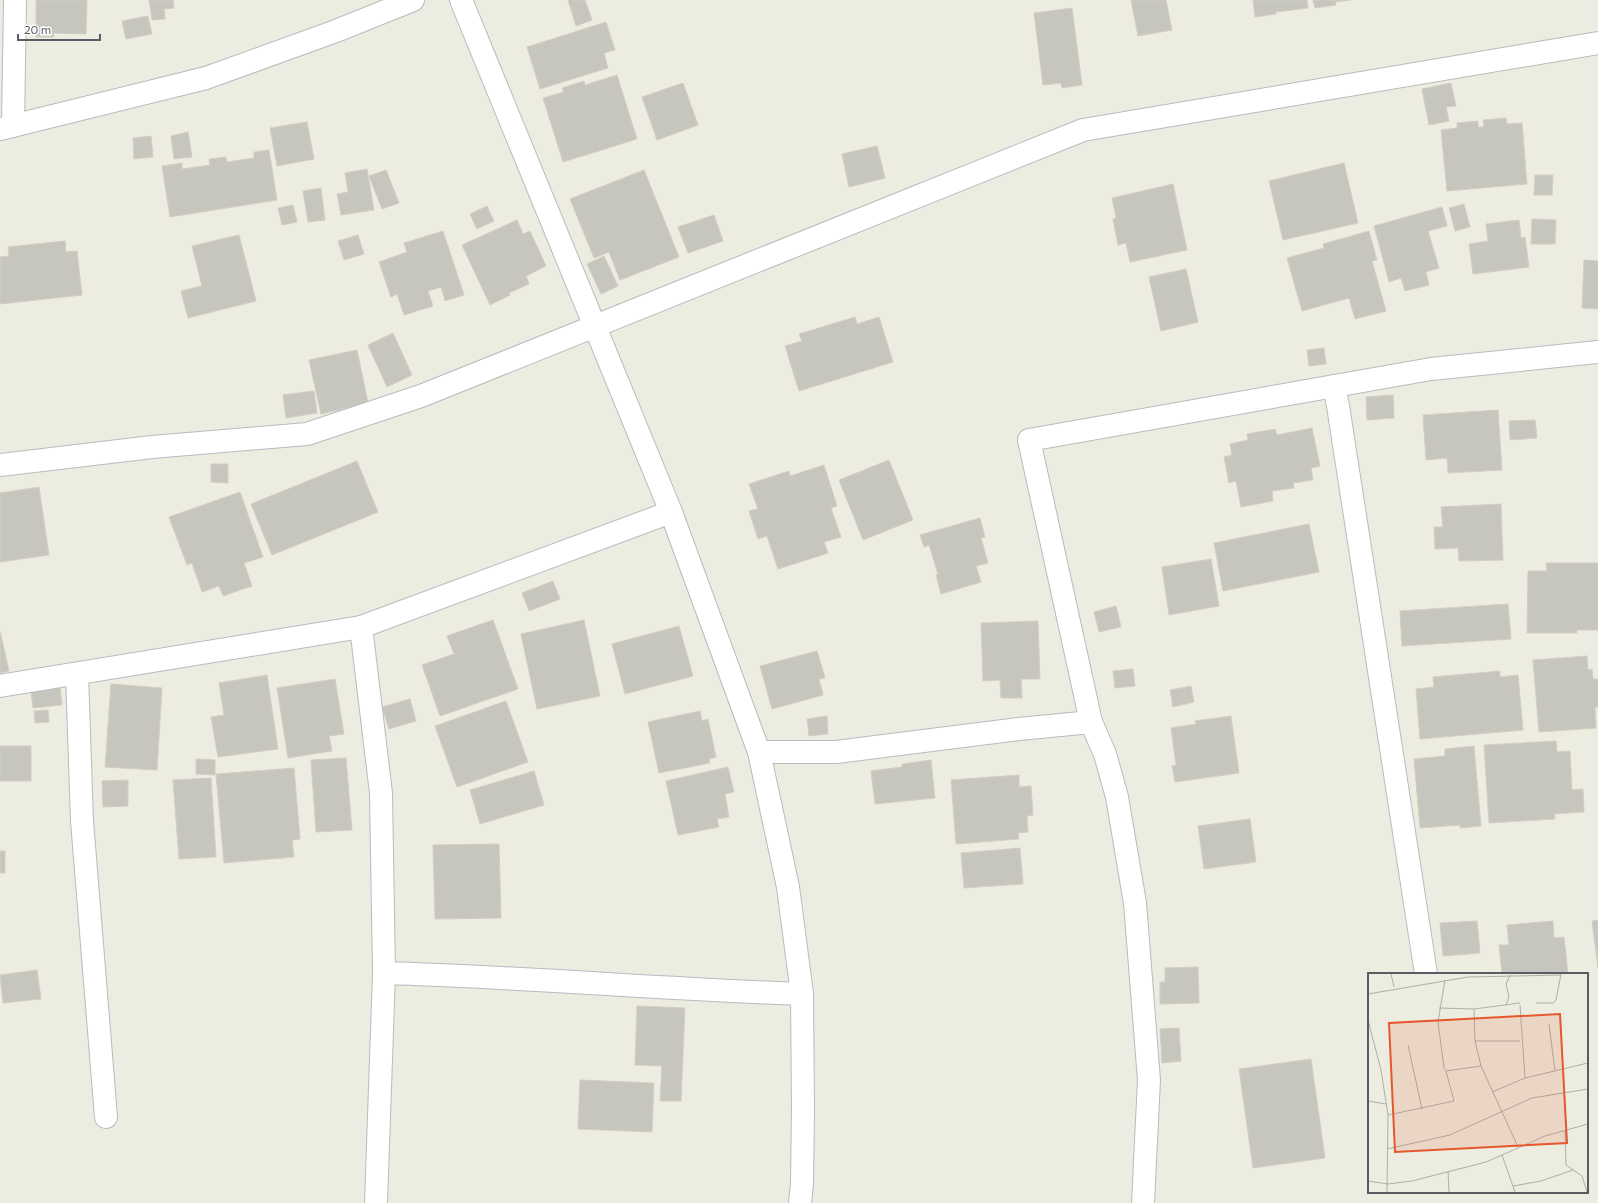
<svg xmlns="http://www.w3.org/2000/svg" width="1598" height="1203" viewBox="0 0 1598 1203" font-family="Commissioner,sans-serif">
<rect width="100%" height="100%" fill="#edece1"/>
<g fill="#c7c6be" stroke="#d1cfbf">
<polygon points="36,0 87,0 86,34 53,33 54,37 36,37"/>
<polygon points="149,0 173,0 174,8 164,9 165,19 152,20"/>
<polygon points="568,0 585,0 592,20 576,26"/>
<polygon points="1131,0 1166,0 1172,30 1138,36"/>
<polygon points="1253,0 1307,0 1308,8 1276,12 1276,14 1255,17"/>
<polygon points="1313,0 1350,0 1335,2 1336,5 1315,8"/>
<polygon points="1072,8 1082,85 1062,88 1061,83 1043,85 1034,13"/>
<polygon points="148,16 152,34 126,39 122,21"/>
<polygon points="606,22 615,50 604,53 608,68 540,89 527,47"/>
<polygon points="617,75 637,139 563,162 543,98 564,92 562,88 584,81 585,85"/>
<polygon points="683,83 698,125 657,140 642,97"/>
<polygon points="1451,83 1456,106 1446,107 1449,121 1429,125 1422,89"/>
<polygon points="1506,118 1507,124 1522,123 1527,184 1447,191 1441,130 1457,128 1457,123 1478,121 1478,127 1484,127 1483,120"/>
<polygon points="307,122 314,159 277,166 270,128"/>
<polygon points="188,132 192,157 174,159 171,136"/>
<polygon points="151,136 153,157 134,159 133,138"/>
<polygon points="877,146 885,178 849,187 842,154"/>
<polygon points="269,150 277,200 170,217 162,166 182,163 182,169 210,165 209,159 226,157 227,162 254,158 254,152"/>
<polygon points="1344,163 1358,223 1283,240 1269,181"/>
<polygon points="367,169 374,210 341,215 337,194 348,192 345,173"/>
<polygon points="386,170 399,203 382,209 369,176"/>
<polygon points="644,170 679,257 620,280 609,252 594,258 570,199"/>
<polygon points="1535,175 1553,175 1552,195 1534,195"/>
<polygon points="1173,184 1187,250 1130,262 1126,243 1118,245 1113,219 1116,218 1112,198"/>
<polygon points="321,188 325,220 308,222 303,191"/>
<polygon points="1464,204 1470,227 1455,231 1449,208"/>
<polygon points="293,205 297,222 282,225 278,208"/>
<polygon points="487,206 494,221 477,229 470,214"/>
<polygon points="1442,207 1447,226 1428,231 1439,268 1426,272 1429,285 1405,291 1401,278 1389,282 1374,226"/>
<polygon points="714,215 723,241 688,253 678,227"/>
<polygon points="1532,219 1556,220 1555,244 1531,244"/>
<polygon points="517,220 523,234 530,231 546,266 526,276 529,284 509,293 510,295 490,305 462,245"/>
<polygon points="1519,220 1521,238 1525,237 1529,267 1473,274 1469,244 1488,241 1486,224"/>
<polygon points="443,231 464,295 445,301 441,287 428,291 433,306 404,315 397,294 391,297 379,262 407,252 404,243"/>
<polygon points="1369,231 1377,260 1372,261 1386,311 1355,319 1349,298 1302,311 1287,258 1324,248 1323,244"/>
<polygon points="239,235 256,301 188,318 181,291 202,286 192,246"/>
<polygon points="358,235 364,254 344,260 338,241"/>
<polygon points="65,241 66,252 77,251 82,295 0,304 0,257 9,256 8,247"/>
<polygon points="604,256 618,286 601,294 587,264"/>
<polygon points="1584,260 1598,261 1598,309 1582,308"/>
<polygon points="1186,269 1198,322 1161,331 1149,277"/>
<polygon points="855,317 857,324 879,317 893,362 799,391 785,346 802,341 799,334"/>
<polygon points="393,333 412,375 387,387 368,345"/>
<polygon points="1324,348 1326,364 1309,366 1307,350"/>
<polygon points="357,350 368,403 321,414 309,360"/>
<polygon points="314,391 317,413 286,418 283,395"/>
<polygon points="1393,395 1394,418 1367,420 1366,397"/>
<polygon points="1498,410 1502,470 1448,473 1447,458 1426,460 1423,415"/>
<polygon points="1535,420 1537,438 1510,440 1509,421"/>
<polygon points="1312,428 1320,466 1311,468 1313,480 1293,483 1294,488 1272,491 1273,501 1241,507 1236,481 1229,483 1224,457 1232,455 1230,444 1248,440 1247,434 1275,429 1277,435"/>
<polygon points="889,460 913,520 863,540 839,480"/>
<polygon points="357,461 378,512 272,555 251,504"/>
<polygon points="211,464 228,464 228,483 211,482"/>
<polygon points="824,465 837,506 831,508 841,537 824,542 828,553 778,569 767,536 758,539 749,511 758,509 749,484 789,471 790,476"/>
<polygon points="39,487 49,555 0,562 0,493"/>
<polygon points="240,492 263,557 244,563 252,586 223,596 219,586 202,592 192,563 187,565 169,517"/>
<polygon points="1501,504 1503,560 1459,561 1458,548 1435,549 1434,527 1443,527 1441,507"/>
<polygon points="980,518 985,537 981,538 988,563 976,566 981,582 941,594 936,575 938,574 929,545 924,547 920,535"/>
<polygon points="1309,524 1319,572 1223,591 1214,543"/>
<polygon points="1211,559 1219,606 1169,615 1162,567"/>
<polygon points="1546,563 1598,563 1598,630 1577,630 1577,633 1527,633 1528,571 1547,571"/>
<polygon points="553,581 560,599 529,611 522,593"/>
<polygon points="1508,604 1511,639 1402,646 1400,611"/>
<polygon points="1116,606 1121,627 1099,632 1094,612"/>
<polygon points="493,620 518,689 440,716 422,665 454,654 447,636"/>
<polygon points="584,620 600,696 537,709 521,634"/>
<polygon points="1038,621 1040,679 1021,679 1022,698 1001,698 1000,680 983,681 981,623"/>
<polygon points="679,626 693,676 625,694 612,644"/>
<polygon points="0,631 9,671 0,673"/>
<polygon points="817,651 825,678 819,679 823,695 772,709 760,666"/>
<polygon points="1587,656 1588,670 1592,669 1593,679 1598,679 1598,707 1595,707 1596,728 1539,732 1533,660"/>
<polygon points="1133,669 1135,686 1115,688 1113,671"/>
<polygon points="1500,671 1500,677 1518,675 1523,730 1420,739 1416,689 1434,687 1433,677"/>
<polygon points="267,675 278,749 218,757 211,717 224,715 219,683"/>
<polygon points="335,679 344,734 329,736 332,751 288,758 277,688"/>
<polygon points="111,684 162,688 157,770 105,767"/>
<polygon points="1191,686 1194,702 1173,707 1170,690"/>
<polygon points="60,687 62,705 33,708 31,691"/>
<polygon points="410,699 416,721 389,729 382,707"/>
<polygon points="506,701 528,762 457,787 435,726"/>
<polygon points="48,710 49,722 35,723 34,711"/>
<polygon points="700,711 702,721 708,719 716,757 709,759 710,763 659,773 648,722"/>
<polygon points="827,716 828,734 809,736 807,719"/>
<polygon points="1231,716 1239,773 1175,782 1172,766 1176,765 1171,728 1196,724 1195,721"/>
<polygon points="1556,741 1557,752 1570,751 1572,790 1583,789 1584,812 1554,814 1555,819 1489,823 1484,745"/>
<rect x="0" y="746" width="31" height="35"/>
<polygon points="1474,746 1481,826 1460,828 1460,825 1420,828 1414,759 1445,756 1445,749"/>
<polygon points="346,758 352,830 316,832 311,760"/>
<polygon points="196,759 215,760 215,775 196,774"/>
<polygon points="931,760 935,798 875,804 871,771 902,767 902,764"/>
<polygon points="728,767 734,792 725,794 729,817 717,819 719,827 678,835 666,781"/>
<polygon points="294,768 300,839 292,840 294,857 224,863 216,774"/>
<polygon points="534,771 544,805 480,824 470,790"/>
<polygon points="1019,775 1019,787 1031,786 1033,815 1027,816 1028,832 1018,833 1019,839 956,844 951,780"/>
<polygon points="211,778 216,857 179,859 173,780"/>
<polygon points="128,780 128,806 103,807 102,781"/>
<polygon points="1250,819 1256,862 1204,869 1198,826"/>
<polygon points="499,844 501,918 435,919 433,845"/>
<polygon points="1020,848 1023,884 964,888 961,853"/>
<rect x="0" y="851" width="5" height="22"/>
<polygon points="1598,920 1598,968 1592,921"/>
<polygon points="1477,921 1480,953 1443,956 1440,923"/>
<polygon points="1553,921 1554,938 1564,937 1568,974 1502,974 1499,945 1509,945 1507,925"/>
<polygon points="1198,967 1199,1003 1160,1004 1160,982 1165,982 1165,968"/>
<polygon points="37,970 41,999 3,1003 0,975"/>
<polygon points="637,1006 685,1008 681,1101 660,1101 662,1066 635,1065"/>
<polygon points="1179,1028 1181,1061 1162,1063 1160,1029"/>
<polygon points="1311,1059 1325,1158 1253,1168 1239,1069"/>
<polygon points="580,1080 654,1083 652,1132 578,1129"/>
</g>
<g fill="none" stroke-linecap="round" stroke-linejoin="round">
<defs>
<g id="minor">
<polyline points="461,0 671,512 759,752 788,887 802,994 803,1108 802,1183 800,1203"/>
<polyline points="13,126 15,0"/>
<polyline points="0,129 206,78 336,31 413,0"/>
<polyline points="1334,386 1338,406 1426,974"/>
<polyline points="0,465 152,447 307,434 421,396 1083,130 1598,43"/>
<polyline points="361,627 381,793 384,973 376,1203"/>
<polyline points="77,674 82,821 106,1117"/>
<polyline points="0,686 361,627 671,512"/>
<polyline points="1091,722 1029,440 1431,369 1598,352"/>
<polyline points="759,752 836,752 1019,729 1091,722 1105,754 1117,797 1135,903 1149,1080 1143,1203"/>
<path d="M 384,973 C 524,977 662,989 802,994"/>
</g>
</defs>
<use href="#minor" stroke="#b9bac0" stroke-width="24"/>
<use href="#minor" stroke="#fff" stroke-width="22"/>
</g>
<g transform="translate(1368 973)">
<rect width="220" height="220" fill="#edece1"/>
<path fill="none" stroke="#aeaeaa" stroke-width="1" d="M 23,1 L 26,14M 77,7 L 70,49 L 76,95 L 78,98 L 113,93M 0,21 L 100,4 L 193,2M 168,30 L 185,30 L 188,27 L 193,1M 138,32 L 141,24 L 138,11 L 142,2M 152,32 L 157,105M 220,34 L 220,59M 71,35 L 106,36 L 107,68 L 113,93 L 150,174M 106,36 L 152,30M 0,47 L 13,97 L 20,142 L 19,219M 181,51 L 187,98M 107,68 L 152,68M 40,72 L 54,136M 124,119 L 157,105 L 220,90M 0,128 L 18,131M 20,142 L 86,128 L 78,98M 197,157 L 198,192 L 214,203 L 219,219M 19,176 L 82,162 L 164,125 L 220,116M 134,182 L 147,219M 80,198 L 81,219M 0,208 L 20,211 L 44,208 L 118,189 L 177,163 L 220,151M 145,213 L 173,208 L 205,197"/>
<path fill="#e4582b" fill-opacity="0.15" stroke="#e4582b" stroke-width="2" d="M 192,41 L 199,170 L 27,179 L 21,50 Z"/>
<rect width="220" height="220" fill="none" stroke="#595c62" stroke-width="2"/>
</g>
<path d="M18 34v6h82v-6" fill="none" stroke="#595c62" stroke-width="2"/>
<text x="24" y="34" font-size="12" fill="#595c62" stroke="#ffffff" stroke-width="3" paint-order="stroke">20 m</text>
</svg>
